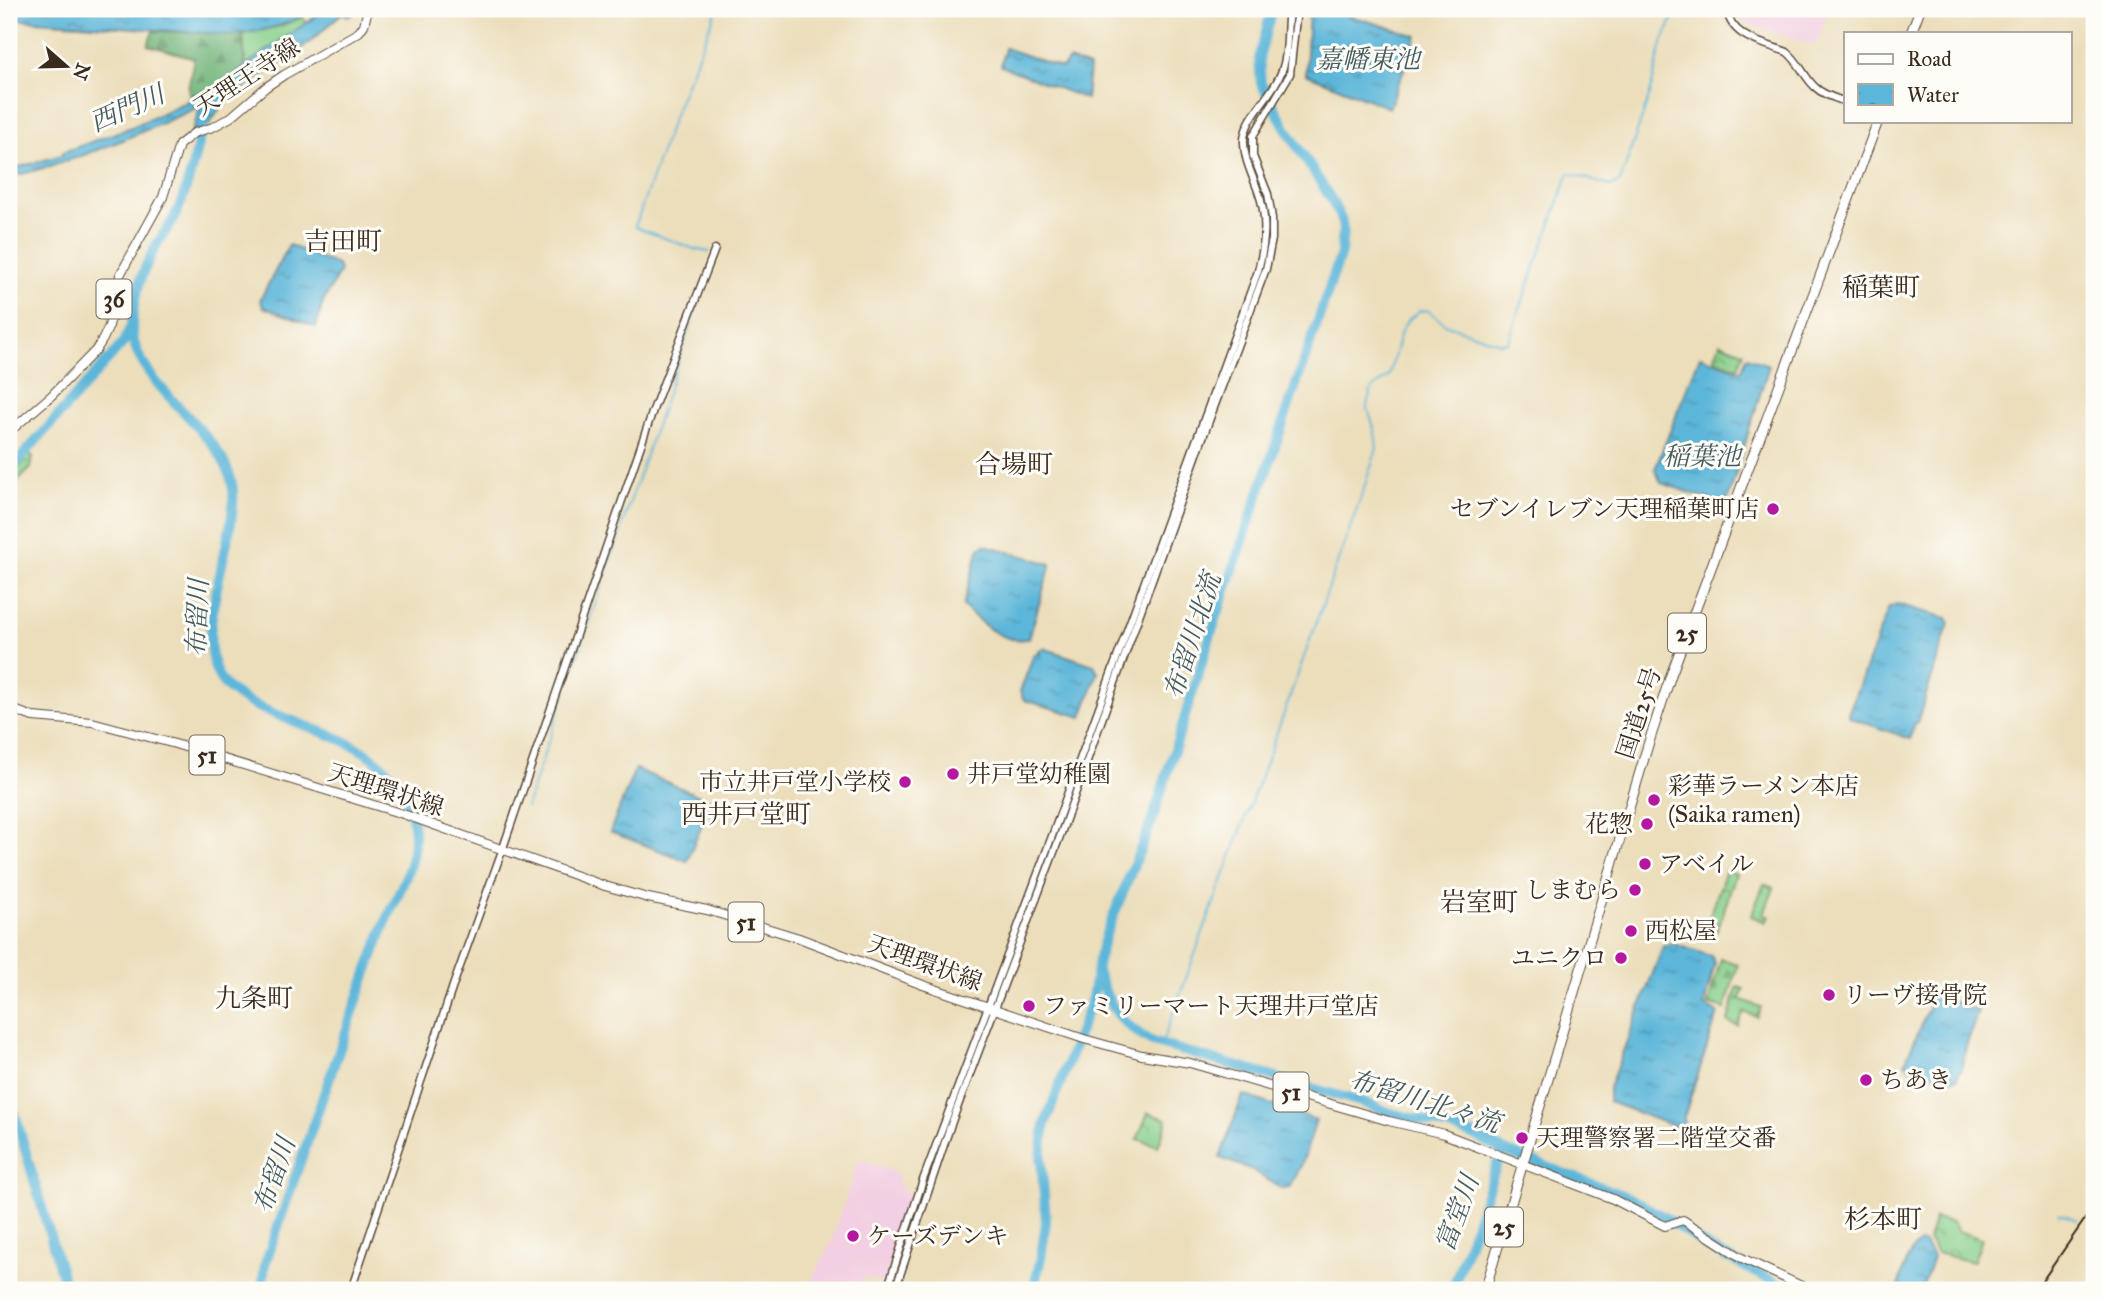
<svg xmlns="http://www.w3.org/2000/svg" width="2103" height="1299" viewBox="0 0 2103 1299" font-family="'IM FELL Great Primer','Noto Serif JP',serif">
<defs>
<pattern id="forest-firs" width="22" height="20" patternUnits="userSpaceOnUse" patternTransform="scale(1.75)"><rect width="22" height="20" fill="#6eb277"/><path d="M5 1l3.5 6h-7zM16 11l3.5 6h-7z" fill="#5c9161"/></pattern>
<pattern id="cemetery-stones" width="16" height="16" patternUnits="userSpaceOnUse" patternTransform="scale(1.75)"><rect width="16" height="16" fill="#88cf8b"/><path d="M2 7V4a2 2 0 0 1 4 0v3zM10 15v-3a2 2 0 0 1 4 0v3z" fill="#70a871"/></pattern>
<pattern id="park-crowns" width="20" height="18" patternUnits="userSpaceOnUse" patternTransform="scale(1.75)"><rect width="20" height="18" fill="#88cf8b"/><path d="M2 6a3 3 0 1 1 6 0M12 15a3 3 0 1 1 6 0" fill="none" stroke="#70a871"/></pattern>
<pattern id="water-ripples" width="26" height="14" patternUnits="userSpaceOnUse" patternTransform="scale(1.75)"><rect width="26" height="14" fill="#5bb6d9"/><path d="M2 4q2-2 4 0t4 0M15 11q2-2 4 0t4 0" fill="none" stroke="#4c94af"/></pattern>
</defs>
<rect width="100%" height="100%" fill="#fdfcf7"/>
<filter id="ink" filterUnits="userSpaceOnUse"><feTurbulence type="fractalNoise" baseFrequency=".0143" numOctaves="2"/><feDisplacementMap in="SourceGraphic" scale="14" xChannelSelector="R" yChannelSelector="G"/><feConvolveMatrix kernelMatrix="1 2 1 2 8 2 1 2 1" color-interpolation-filters="sRGB"/></filter>
<filter id="wash" filterUnits="userSpaceOnUse"><feTurbulence type="fractalNoise" baseFrequency=".00686" numOctaves="4" result="noise"/><feDisplacementMap in="SourceGraphic" scale="28" xChannelSelector="R" yChannelSelector="G"/><feGaussianBlur stdDeviation="1.57" result="paint"/><feColorMatrix in="noise" values="0 0 0 0 0 0 0 0 0 0 0 0 0 0 0 0 0 1.4 0 .05"/><feComposite in="paint" operator="in"/></filter>
<g filter="url(#wash)">
<rect width="100%" height="100%" fill="#ecdebb"/>
<g fill="#f2cfe2">
<polygon points="1747,9 1829,9 1816,46 1741,22"/>
<polygon points="859,1159 898,1173 898,1182 902,1190 912,1194 884,1283 863,1276 858,1290 832,1290 810,1283 831,1242"/>
</g>
<polygon fill="#88cf8b" stroke="#627c54" stroke-width="2" points="303,17 306,24 245,66 243,34 280,26"/>
<polygon fill="url(#forest-firs)" stroke="#546e4a" stroke-width="2" points="153,31 243,34 245,66 220,90 190,95 188,89 194,58 148,45"/>
<polygon fill="url(#cemetery-stones)" stroke="#627c54" stroke-width="2" points="1721,959 1738,964 1725,1009 1708,1004"/>
<g fill="url(#park-crowns)" stroke="#627c54" stroke-width="2">
<polygon points="1720,343 1744,352 1738,368 1714,359"/>
<polygon points="26,453 33,456 31,468 9,490 9,473"/>
<polygon points="1726,870 1736,874 1717,931 1706,927"/>
<polygon points="1764,884 1774,888 1764,914 1769,916 1766,922 1751,916"/>
<polygon points="1737,987 1744,989 1740,999 1761,1007 1757,1017 1744,1012 1738,1026 1728,1022"/>
<polygon points="1148,1113 1166,1119 1167,1122 1158,1146 1137,1139"/>
<polygon points="1935,1218 1952,1222 1958,1231 1982,1239 1973,1262 1937,1253 1928,1240"/>
</g>
<g fill="url(#water-ripples)" stroke="#4b707c" stroke-width="2">
<path d="M 9,9 L 150,9 L 224,13 L 264,9 L 315,9 C 288,26 261,32 230,35 L 9,19 Z"/>
<path d="M 326,9 L 359,9 L 350,16 L 342,13 L 310,42 L 238,92 L 221,107 L 209,125 L 192,131 L 201,106 C 138,134 77,162 9,177 L 9,170 L 62,155 L 63,152 L 132,127 L 190,100 L 190,95 L 220,90 L 245,66 Z"/>
<polygon points="1309,9 1328,9 1417,36 1389,108 1306,74"/>
<polygon points="1005,48 1062,68 1069,60 1089,67 1086,99 1001,66"/>
<polygon points="289,245 337,265 340,271 323,302 316,327 263,307 260,300"/>
<polygon points="1700,356 1741,371 1747,357 1769,365 1728,499 1720,503 1661,483 1655,469"/>
<path d="M 985,545 L 1051,564 L 1029,638 C 1004,646 980,622 963,606 L 979,548 Z"/>
<polygon points="1897,604 1947,618 1949,623 1917,723 1914,723 1910,739 1851,718 1848,714 1889,607"/>
<polygon points="1043,648 1094,665 1098,672 1082,717 1024,700 1020,692 1034,654 1040,654 1039,650"/>
<polygon points="635,769 712,801 687,861 610,832"/>
<polygon points="1671,943 1711,956 1715,963 1704,1005 1718,1013 1683,1120 1685,1125 1676,1127 1609,1102 1609,1088 1663,947"/>
<polygon points="1934,994 1978,1011 1965,1050 1963,1066 1957,1078 1952,1079 1912,1068 1905,1063"/>
<polygon points="1243,1095 1316,1120 1302,1164 1290,1187 1281,1188 1250,1169 1220,1158"/>
<path d="M 1920,1243 L 1925,1244 L 1933,1257 L 1922,1290 L 1897,1290 C 1902,1276 1906,1251 1920,1243 Z"/>
</g>
<g fill="none" stroke-linecap="round" stroke-linejoin="round">
<g stroke="#5bb6d9" stroke-width="2">
<polyline points="710,252 694,249 635,227 676,109 717,9"/>
<polyline points="526,807 703,288"/>
<polyline points="1161,1046 1283,716 1363,491 1377,448 1375,432 1367,405 1371,390 1389,376 1401,331 1408,320 1420,311 1427,310 1447,325 1500,343 1508,342 1569,173 1611,186 1620,182 1650,94 1662,43 1677,9"/>
<polyline points="2058,1213 2078,1220"/>
</g>
<g stroke="#5bb6d9" stroke-width="10">
<path d="M 203,123 C 195,155 189,188 174,218 C 169,228 161,236 156,246 C 142,270 132,300 132,328 C 133,388 226,429 233,489 C 238,541 187,640 224,684 C 237,699 257,707 275,714 C 334,738 400,750 413,823 C 420,865 393,899 380,937 C 340,1045 303,1155 265,1264 L 262,1290"/>
<polyline points="9,471 124,342 130,327"/>
<path d="M 1098,974 C 1110,1007 1120,1024 1152,1042 L 1361,1102 L 1391,1113 L 1450,1127 L 1478,1137 L 1502,1150 L 1627,1197 L 1664,1217 L 1712,1250 L 1790,1290"/>
<polyline points="9,1094 66,1290"/>
<polyline points="1033,1290 1041,1258 1046,1221 1041,1157 1045,1124 1092,998 1099,957 1106,934 1153,818 1210,637 1341,253 1343,229 1341,219 1331,199 1287,130 1261,83 1259,57 1272,9"/>
<polyline points="1452,1290 1502,1150"/>
</g>
</g>
</g>
<g filter="url(#ink)">
<g fill="none" stroke-linecap="round" stroke-linejoin="round">
<defs>
<g id="tertiary">
<path d="M 1727,9 C 1730,38 1764,43 1787,52 C 1799,61 1804,77 1815,87 C 1823,95 1835,98 1846,102"/>
<polyline points="351,1290 454,983 503,848 653,410 715,249"/>
<path d="M 887,1290 L 923,1180 L 1052,836 L 1258,271 C 1265,243 1268,218 1258,191 C 1252,174 1243,158 1244,139 C 1247,114 1272,96 1281,73 C 1289,53 1286,30 1289,9"/>
<polyline points="895,1290 950,1127 1059,839 1206,429 1266,269 1272,239 1272,218 1268,194 1253,156 1253,136 1290,74 1297,9"/>
</g>
<g id="primary">
<polyline points="9,432 51,396 96,350 103,339 109,326 120,275 163,197 179,145 194,133 213,127 231,117 266,87 284,75 359,32 364,25 368,9"/>
<polyline points="9,708 33,717 92,722 175,744 403,814 605,886 648,898 707,910 799,938 923,985 1084,1039 1142,1055 1190,1063 1389,1121 1444,1134 1613,1199 1665,1226 1683,1220 1742,1258 1810,1290"/>
</g>
<g id="trunk">
<polyline points="1911,33 1920,9"/>
<polyline points="1485,1290 1648,745 1671,675 1878,121"/>
</g>
</defs>
<use href="#tertiary" stroke="#564536" stroke-width="9"/>
<use href="#primary" stroke="#564536" stroke-width="10"/>
<use href="#trunk" stroke="#564536" stroke-width="11"/>
<use href="#tertiary" stroke="#fff" stroke-width="6"/>
<use href="#primary" stroke="#fff" stroke-width="8"/>
<use href="#trunk" stroke="#fff" stroke-width="9"/>
<polyline stroke="#3b2a1e" stroke-width="2" points="2036,1290 2094,1206"/>
</g>
</g>
<g fill="#b5179e" stroke="#fdfcf7" stroke-width="2.5">
<circle cx="1773" cy="509" r="7"/>
<circle cx="953" cy="774" r="7"/>
<circle cx="905" cy="782" r="7"/>
<circle cx="1654" cy="800" r="7"/>
<circle cx="1647" cy="824" r="7"/>
<circle cx="1645" cy="864" r="7"/>
<circle cx="1635" cy="890" r="7"/>
<circle cx="1631" cy="931" r="7"/>
<circle cx="1621" cy="958" r="7"/>
<circle cx="1829" cy="995" r="7"/>
<circle cx="1029" cy="1006" r="7"/>
<circle cx="1866" cy="1080" r="7"/>
<circle cx="1522" cy="1138" r="7"/>
<circle cx="853" cy="1236" r="7"/>
</g>
<g text-anchor="middle" dominant-baseline="central" stroke-width="6" stroke-linejoin="round" paint-order="stroke">
<g fill="#fdfcf7" stroke="#75695f" stroke-width="2">
<rect x="96.5" y="279.5" width="35" height="39" rx="5"/>
<rect x="1668" y="613.5" width="38" height="39" rx="5"/>
<rect x="189.5" y="735.5" width="35" height="39" rx="5"/>
<rect x="728.5" y="902.5" width="35" height="39" rx="5"/>
<rect x="1273.5" y="1072.5" width="35" height="39" rx="5"/>
<rect x="1485" y="1207.5" width="38" height="39" rx="5"/>
</g>
<g font-size="23" font-weight="bold" fill="#3b2a1e">
<text x="114" y="299">36</text>
<text x="1687" y="633">25</text>
<text x="207" y="755">51</text>
<text x="746" y="922">51</text>
<text x="1291" y="1092">51</text>
<text x="1504" y="1227">25</text>
</g>
<g font-size="24" fill="#3b2a1e" stroke="#fdfcf7">
<text transform="translate(247 77) rotate(-33)">天理王寺線</text>
<text transform="translate(1639 713) rotate(-72)">国道25号</text>
<text transform="translate(386 790) rotate(18)">天理環状線</text>
<text transform="translate(925 963) rotate(20)">天理環状線</text>
</g>
<g font-size="24" fill="#3b2a1e" stroke="#fdfcf7" text-anchor="start">
<text x="1759" y="509" text-anchor="end">セブンイレブン天理稲葉町店</text>
<text x="967" y="774">井戸堂幼稚園</text>
<text x="891" y="782" text-anchor="end">市立井戸堂小学校</text>
<text x="1668" y="786">彩華ラーメン本店<tspan x="1668" dy="28">(Saika ramen)</tspan></text>
<text x="1633" y="824" text-anchor="end">花惣</text>
<text x="1659" y="864">アベイル</text>
<text x="1621" y="890" text-anchor="end">しまむら</text>
<text x="1645" y="931">西松屋</text>
<text x="1607" y="958" text-anchor="end">ユニクロ</text>
<text x="1843" y="995">リーヴ接骨院</text>
<text x="1043" y="1006">ファミリーマート天理井戸堂店</text>
<text x="1880" y="1080">ちあき</text>
<text x="1536" y="1138">天理警察署二階堂交番</text>
<text x="867" y="1236">ケーズデンキ</text>
</g>
<g font-size="26" font-style="italic" fill="#465b5f" stroke="#fdfcf7">
<text x="1368" y="59">嘉幡東池</text>
<text transform="translate(127 108) rotate(-24)">西門川</text>
<text x="1702" y="456">稲葉池</text>
<text transform="translate(197 618) rotate(-88)">布留川</text>
<text transform="translate(1192 636) rotate(-72)">布留川北流</text>
<text transform="translate(1425 1101) rotate(17)">布留川北々流</text>
<text transform="translate(274 1175) rotate(-71)">布留川</text>
<text transform="translate(1457 1213) rotate(-70)">富堂川</text>
</g>
<g font-size="26" fill="#3b2a1e" stroke="#fdfcf7">
<text x="343" y="241">吉田町</text>
<text x="1881" y="287">稲葉町</text>
<text x="1014" y="464">合場町</text>
<text x="746" y="814">西井戸堂町</text>
<text x="1479" y="902">岩室町</text>
<text x="254" y="998">九条町</text>
<text x="1883" y="1219">杉本町</text>
</g>
</g>
<rect width="2103" height="1299" fill="none" stroke="#fdfcf7" stroke-width="35"/>
<rect x="1844" y="32" width="228" height="91" fill="#fdfcf7" stroke="#afa8a0" stroke-width="2"/>
<rect x="1858" y="54" width="35" height="10" fill="#ffffff" stroke="#afa8a0" stroke-width="2"/>
<text x="1907" y="66" font-size="21" fill="#3b2a1e">Road</text>
<rect x="1858" y="84" width="35" height="21" fill="url(#water-ripples)" stroke="#afa8a0" stroke-width="2"/>
<text x="1907" y="102" font-size="21" fill="#3b2a1e">Water</text>
<g transform="translate(66 66) rotate(110)" stroke="#fdfcf7" stroke-width="5" paint-order="stroke">
<path d="M0-5L12 26L0 18L-12 26Z" fill="#3b2a1e"/>
<text y="-10" font-size="19" font-weight="bold" text-anchor="middle" fill="#3b2a1e">N</text>
</g>
</svg>
